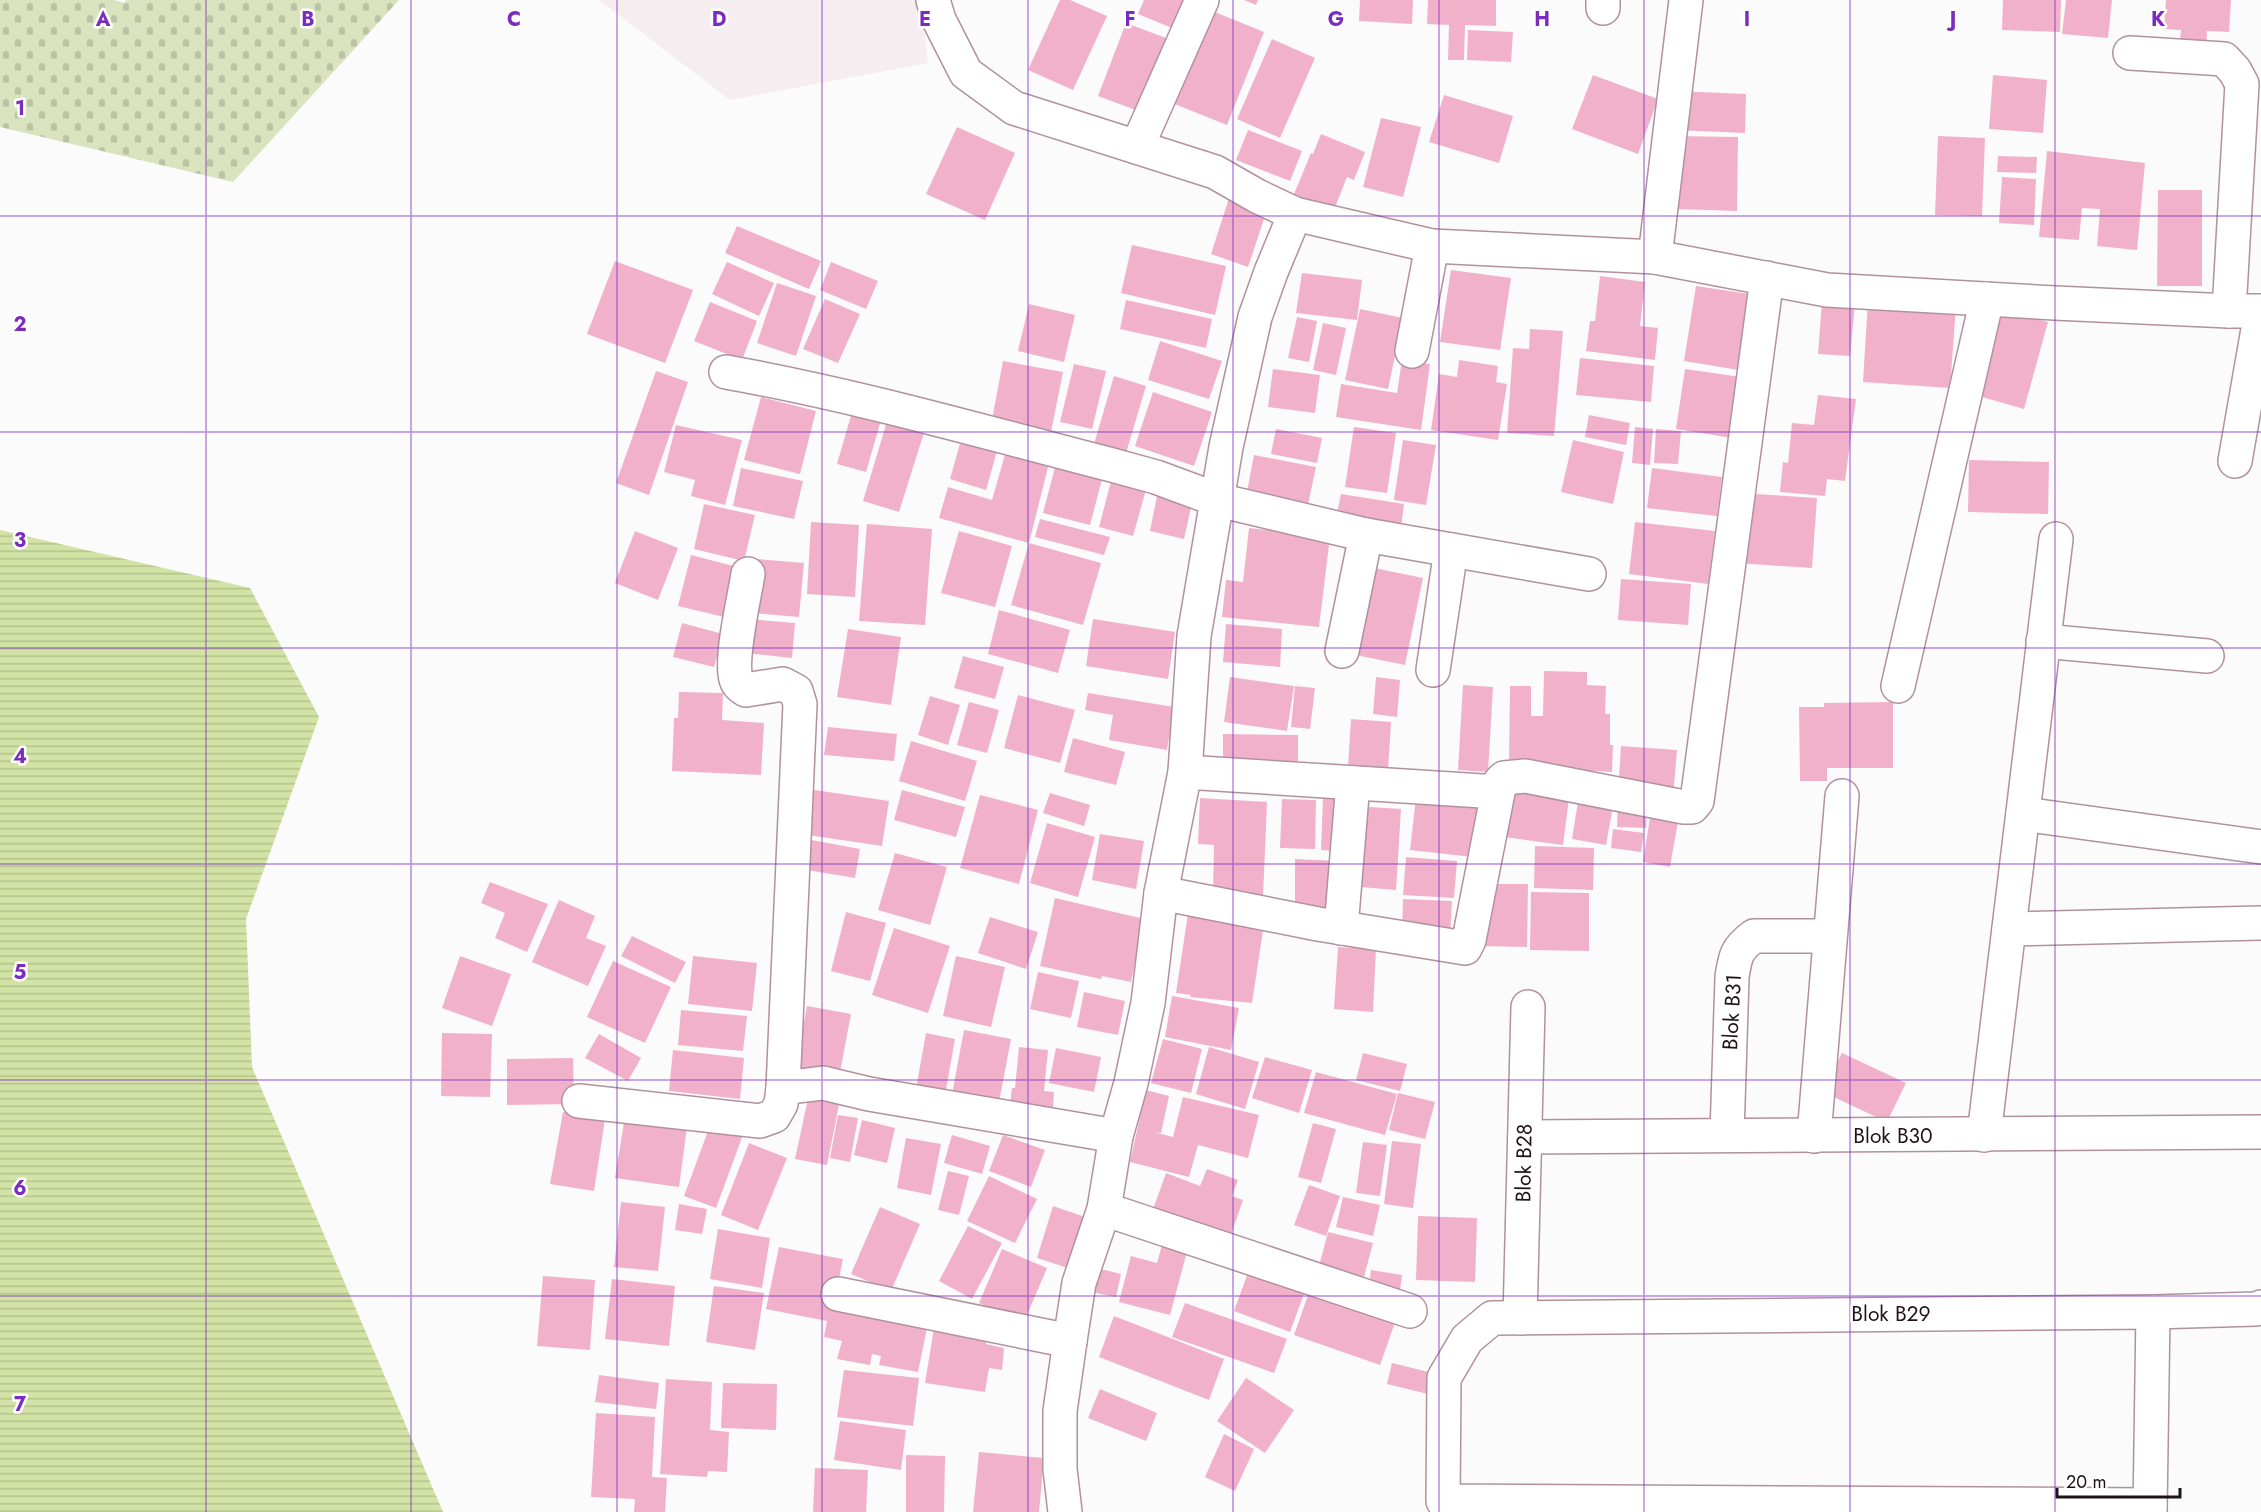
<svg xmlns="http://www.w3.org/2000/svg" width="2261" height="1512" viewBox="0 0 2261 1512" font-family="Jost,sans-serif">
<defs>
<pattern id="cemetery-stones" width="16" height="16" patternUnits="userSpaceOnUse" patternTransform="scale(1.5)"><rect width="16" height="16" fill="#d9e4be"/><path d="M2 7V4a2 2 0 0 1 4 0v3zM10 15v-3a2 2 0 0 1 4 0v3z" fill="#bac3a3"/></pattern>
<pattern id="water-rules" width="6" height="5" patternUnits="userSpaceOnUse" patternTransform="scale(1.5)"><rect width="6" height="5" fill="#d2e3a5"/><path d="M0 2.5h6" fill="none" stroke="#b4c28d"/></pattern>
</defs>
<rect width="100%" height="100%" fill="#fbfbfb"/>
<polygon fill="#f6edf1" points="599,0 920,0 928,63 730,100"/>
<polygon fill="url(#cemetery-stones)" points="0,0 114,0 125,3 126,0 399,0 233,182 0,127"/>
<polygon fill="url(#water-rules)" points="0,530 250,588 319,717 246,919 252,1067 443,1512 0,1512"/>
<g fill="#f2b1cb">
<polygon points="1060,0 1070,0 1107,16 1073,90 1028,70"/>
<polygon points="1144,0 1198,0 1184,33 1138,14"/>
<polygon points="1244,0 1258,0 1256,5"/>
<polygon points="1360,0 1413,0 1412,24 1359,21"/>
<polygon points="1428,0 1496,0 1496,26 1465,25 1464,60 1448,60 1449,25 1427,24"/>
<polygon points="2003,0 2061,0 2060,32 2002,30"/>
<polygon points="2066,0 2112,0 2108,38 2062,34"/>
<polygon points="2166,0 2231,0 2229,32 2207,31 2206,54 2179,53 2181,30 2164,29"/>
<polygon points="1205,8 1264,32 1227,125 1167,101"/>
<polygon points="1126,23 1174,41 1146,114 1098,96"/>
<polygon points="1468,30 1513,32 1511,62 1467,60"/>
<polygon points="1272,39 1315,58 1280,138 1237,119"/>
<polygon points="1593,75 1658,99 1638,154 1572,129"/>
<polygon points="1993,75 2047,80 2043,133 1989,129"/>
<polygon points="1675,91 1746,94 1745,133 1674,130"/>
<polygon points="1444,95 1513,116 1499,163 1429,142"/>
<polygon points="1381,118 1421,127 1403,197 1363,187"/>
<polygon points="957,127 1015,153 985,220 926,194"/>
<polygon points="1248,130 1302,151 1290,181 1236,160"/>
<polygon points="1321,134 1365,152 1354,180 1347,177 1334,210 1294,194 1311,153 1313,154"/>
<polygon points="1675,136 1738,137 1737,211 1675,209"/>
<polygon points="1938,136 1985,138 1982,216 1935,215"/>
<polygon points="2047,151 2145,163 2137,250 2097,246 2100,209 2082,208 2079,240 2039,237"/>
<polygon points="1998,156 2037,157 2036,173 1997,172"/>
<polygon points="2002,177 2036,179 2034,225 1999,223"/>
<polygon points="2158,190 2202,190 2202,286 2157,286"/>
<polygon points="1230,195 1268,207 1248,267 1211,254"/>
<polygon points="737,226 821,261 809,289 725,253"/>
<polygon points="1132,245 1226,266 1215,315 1121,293"/>
<polygon points="615,261 693,290 665,363 587,334"/>
<polygon points="727,262 774,283 759,316 712,294"/>
<polygon points="831,262 878,281 866,309 820,290"/>
<polygon points="1451,270 1511,278 1500,350 1440,342"/>
<polygon points="1302,273 1362,280 1357,320 1296,313"/>
<polygon points="1600,276 1645,282 1640,326 1658,328 1655,360 1586,351 1590,321 1595,321"/>
<polygon points="777,283 816,296 796,356 757,343"/>
<polygon points="1696,286 1756,295 1745,371 1684,361"/>
<polygon points="825,299 860,314 838,363 803,349"/>
<polygon points="1126,300 1212,319 1206,348 1120,329"/>
<polygon points="1868,300 1956,306 1950,388 1863,382"/>
<polygon points="1822,301 1855,303 1850,356 1818,354"/>
<polygon points="710,302 757,321 742,360 694,341"/>
<polygon points="1029,304 1075,315 1064,362 1018,351"/>
<polygon points="1992,307 2048,322 2024,409 1968,393"/>
<polygon points="1360,309 1403,318 1388,389 1345,380"/>
<polygon points="1297,317 1317,321 1309,362 1288,358"/>
<polygon points="1323,323 1346,328 1336,375 1313,370"/>
<polygon points="1530,329 1563,331 1554,436 1507,433 1513,348 1529,349"/>
<polygon points="1160,341 1222,361 1209,399 1148,380"/>
<polygon points="1580,358 1654,366 1651,402 1576,395"/>
<polygon points="1402,360 1430,364 1421,430 1336,417 1341,384 1397,393"/>
<polygon points="1459,360 1498,366 1496,382 1507,384 1498,440 1431,430 1439,374 1457,377"/>
<polygon points="1003,361 1063,372 1050,437 991,425"/>
<polygon points="1074,364 1106,371 1092,429 1060,422"/>
<polygon points="1273,369 1320,375 1315,413 1268,407"/>
<polygon points="1685,369 1741,377 1732,438 1676,429"/>
<polygon points="656,371 688,382 649,495 616,483"/>
<polygon points="1114,376 1146,386 1126,453 1094,444"/>
<polygon points="1153,392 1212,412 1194,466 1135,446"/>
<polygon points="1818,395 1856,399 1845,481 1827,479 1825,496 1780,492 1783,462 1788,463 1792,423 1814,425"/>
<polygon points="761,397 816,411 800,474 744,460"/>
<polygon points="852,412 881,420 866,472 837,464"/>
<polygon points="889,415 926,426 899,512 863,501"/>
<polygon points="1589,415 1630,423 1626,445 1585,437"/>
<polygon points="676,425 742,440 725,505 691,496 695,480 664,472"/>
<polygon points="1354,427 1396,433 1387,493 1345,487"/>
<polygon points="1635,427 1653,429 1650,465 1632,463"/>
<polygon points="1276,429 1322,438 1317,463 1271,454"/>
<polygon points="1656,429 1681,431 1678,464 1654,463"/>
<polygon points="961,440 997,451 986,490 950,479"/>
<polygon points="1403,440 1436,445 1426,505 1394,500"/>
<polygon points="1573,440 1624,452 1613,504 1561,492"/>
<polygon points="1006,451 1049,463 1029,543 939,518 948,487 992,500"/>
<polygon points="1254,455 1316,467 1307,509 1246,497"/>
<polygon points="1058,456 1105,468 1090,525 1043,513"/>
<polygon points="1969,460 2049,462 2048,514 1968,512"/>
<polygon points="741,468 803,481 794,519 733,506"/>
<polygon points="1652,468 1722,477 1717,516 1647,508"/>
<polygon points="1114,470 1149,479 1133,536 1099,527"/>
<polygon points="1740,493 1817,498 1812,568 1736,563"/>
<polygon points="1341,494 1404,504 1401,528 1336,518"/>
<polygon points="1157,496 1192,503 1184,539 1150,531"/>
<polygon points="704,504 755,515 744,561 694,549"/>
<polygon points="1040,519 1110,537 1104,555 1035,537"/>
<polygon points="811,522 859,525 855,597 807,594"/>
<polygon points="1635,522 1715,531 1708,584 1629,574"/>
<polygon points="867,524 932,529 925,625 859,621"/>
<polygon points="1249,528 1330,537 1319,627 1222,617 1226,580 1243,582"/>
<polygon points="635,531 678,548 658,600 615,583"/>
<polygon points="959,531 1012,546 995,607 941,593"/>
<polygon points="1029,543 1101,563 1083,625 1011,605"/>
<polygon points="691,555 737,567 724,617 678,606"/>
<polygon points="757,559 804,563 799,617 752,613"/>
<polygon points="1369,567 1423,578 1405,665 1351,654"/>
<polygon points="1621,579 1691,584 1688,625 1618,620"/>
<polygon points="999,610 1070,630 1058,673 988,654"/>
<polygon points="749,619 795,623 792,658 745,653"/>
<polygon points="1093,619 1175,632 1168,679 1086,666"/>
<polygon points="682,623 723,634 714,667 673,657"/>
<polygon points="1226,624 1282,629 1280,667 1223,662"/>
<polygon points="848,629 901,637 891,705 837,697"/>
<polygon points="963,656 1004,667 995,699 954,688"/>
<polygon points="1544,671 1587,672 1587,685 1606,686 1605,714 1610,714 1610,745 1613,745 1612,772 1509,766 1510,686 1531,686 1531,716 1543,716"/>
<polygon points="1230,677 1294,686 1287,731 1224,722"/>
<polygon points="1376,677 1400,680 1397,717 1373,714"/>
<polygon points="1463,685 1493,687 1488,772 1458,770"/>
<polygon points="1295,686 1315,688 1310,729 1291,727"/>
<polygon points="679,692 723,693 722,720 764,723 761,775 672,771 674,718 678,718"/>
<polygon points="1088,693 1174,707 1167,750 1109,740 1113,715 1085,710"/>
<polygon points="1018,695 1075,710 1060,763 1004,748"/>
<polygon points="930,696 960,705 948,745 918,735"/>
<polygon points="969,702 999,710 987,753 957,745"/>
<polygon points="1893,702 1893,768 1827,768 1827,781 1800,781 1799,707 1824,707 1824,703"/>
<polygon points="1351,719 1391,722 1388,770 1348,767"/>
<polygon points="828,727 897,734 894,761 824,755"/>
<polygon points="1223,734 1298,735 1298,773 1223,772"/>
<polygon points="1073,738 1125,752 1116,785 1064,772"/>
<polygon points="911,741 977,761 965,801 899,781"/>
<polygon points="1621,746 1677,750 1673,797 1618,793"/>
<polygon points="1511,783 1570,791 1563,845 1504,837"/>
<polygon points="808,789 889,801 882,846 801,834"/>
<polygon points="1417,789 1480,796 1473,857 1410,850"/>
<polygon points="1580,789 1615,796 1606,845 1572,839"/>
<polygon points="902,790 965,807 956,837 894,820"/>
<polygon points="1050,793 1090,805 1084,826 1043,813"/>
<polygon points="980,795 1038,810 1019,884 960,868"/>
<polygon points="1323,797 1349,798 1346,852 1321,850"/>
<polygon points="1200,798 1267,802 1263,897 1213,895 1214,845 1198,844"/>
<polygon points="1282,799 1316,800 1315,849 1280,848"/>
<polygon points="1618,802 1647,804 1646,828 1617,827"/>
<polygon points="1354,806 1401,809 1396,890 1349,886"/>
<polygon points="1651,811 1679,815 1670,867 1643,862"/>
<polygon points="1047,823 1095,837 1078,897 1030,883"/>
<polygon points="1613,829 1644,833 1641,852 1611,848"/>
<polygon points="1100,834 1144,841 1136,889 1092,880"/>
<polygon points="806,839 860,849 855,878 801,869"/>
<polygon points="1535,846 1594,848 1593,890 1534,888"/>
<polygon points="895,853 947,867 930,925 878,910"/>
<polygon points="1406,857 1457,861 1454,898 1403,895"/>
<polygon points="1295,859 1339,861 1338,917 1295,916"/>
<polygon points="490,882 548,904 527,952 495,938 505,913 481,903"/>
<polygon points="1482,884 1528,884 1527,947 1481,946"/>
<polygon points="1531,892 1589,893 1589,951 1530,950"/>
<polygon points="1055,898 1144,919 1131,982 1102,976 1101,979 1040,966"/>
<polygon points="1403,899 1452,901 1450,937 1402,935"/>
<polygon points="559,900 595,916 586,938 606,946 588,986 532,962"/>
<polygon points="1189,907 1265,917 1252,1003 1190,997 1191,995 1176,993"/>
<polygon points="846,912 886,923 870,981 831,971"/>
<polygon points="990,917 1038,932 1026,969 978,953"/>
<polygon points="894,928 950,946 928,1013 872,995"/>
<polygon points="632,936 686,962 675,983 621,956"/>
<polygon points="1338,947 1376,949 1373,1012 1334,1009"/>
<polygon points="460,956 511,974 492,1026 442,1008"/>
<polygon points="693,956 757,963 752,1011 688,1004"/>
<polygon points="956,956 1005,967 991,1027 943,1016"/>
<polygon points="613,961 671,987 645,1043 587,1017"/>
<polygon points="1038,972 1079,981 1071,1018 1030,1009"/>
<polygon points="1084,992 1125,1001 1118,1035 1077,1027"/>
<polygon points="1172,996 1239,1008 1231,1050 1165,1037"/>
<polygon points="807,1006 851,1014 839,1077 795,1069"/>
<polygon points="681,1010 747,1016 743,1051 678,1045"/>
<polygon points="964,1030 1011,1039 999,1102 952,1094"/>
<polygon points="442,1033 492,1034 490,1097 441,1096"/>
<polygon points="926,1033 955,1039 945,1095 916,1089"/>
<polygon points="599,1034 641,1058 628,1081 585,1058"/>
<polygon points="1163,1039 1202,1049 1191,1093 1151,1083"/>
<polygon points="1019,1047 1048,1050 1044,1091 1054,1092 1053,1109 1010,1105 1012,1088 1015,1088"/>
<polygon points="1209,1047 1259,1062 1245,1109 1196,1094"/>
<polygon points="1056,1048 1101,1057 1094,1092 1049,1083"/>
<polygon points="673,1050 744,1058 740,1099 669,1091"/>
<polygon points="1363,1053 1407,1064 1400,1091 1356,1080"/>
<polygon points="1842,1053 1906,1083 1887,1122 1823,1092"/>
<polygon points="1265,1057 1312,1070 1299,1113 1252,1098"/>
<polygon points="573,1058 574,1104 507,1105 507,1059"/>
<polygon points="1316,1072 1397,1094 1385,1135 1304,1113"/>
<polygon points="1146,1090 1169,1096 1161,1133 1154,1132 1173,1137 1183,1097 1259,1115 1248,1158 1198,1145 1189,1177 1130,1162"/>
<polygon points="1398,1093 1435,1102 1425,1139 1389,1130"/>
<polygon points="809,1094 840,1100 827,1165 795,1159"/>
<polygon points="626,1110 688,1119 679,1187 615,1178"/>
<polygon points="563,1112 605,1119 594,1191 550,1184"/>
<polygon points="838,1115 858,1118 850,1162 830,1158"/>
<polygon points="712,1120 744,1132 716,1208 684,1196"/>
<polygon points="862,1120 895,1128 887,1163 854,1155"/>
<polygon points="1313,1123 1336,1129 1321,1183 1298,1177"/>
<polygon points="952,1135 990,1146 982,1174 944,1163"/>
<polygon points="1003,1135 1045,1150 1031,1187 989,1171"/>
<polygon points="906,1138 941,1144 931,1195 897,1188"/>
<polygon points="1392,1141 1421,1144 1413,1208 1384,1204"/>
<polygon points="1363,1142 1387,1145 1380,1196 1356,1193"/>
<polygon points="749,1143 787,1158 758,1230 721,1215"/>
<polygon points="1207,1169 1238,1180 1232,1196 1243,1200 1228,1243 1151,1215 1166,1173 1200,1186"/>
<polygon points="948,1171 969,1176 959,1215 938,1210"/>
<polygon points="989,1176 1037,1199 1015,1243 967,1221"/>
<polygon points="1309,1185 1340,1196 1326,1236 1294,1225"/>
<polygon points="1343,1197 1380,1205 1373,1236 1336,1227"/>
<polygon points="621,1202 665,1207 658,1271 614,1267"/>
<polygon points="679,1204 707,1209 702,1234 675,1230"/>
<polygon points="1053,1206 1085,1217 1068,1268 1037,1258"/>
<polygon points="880,1207 920,1224 891,1291 851,1274"/>
<polygon points="1418,1216 1477,1218 1475,1282 1416,1280"/>
<polygon points="968,1226 1002,1243 972,1299 939,1281"/>
<polygon points="718,1229 770,1238 762,1288 710,1279"/>
<polygon points="1328,1232 1373,1243 1364,1277 1319,1266"/>
<polygon points="1164,1238 1189,1244 1170,1315 1119,1302 1131,1256 1157,1263"/>
<polygon points="779,1247 843,1259 835,1299 928,1323 918,1372 879,1365 881,1356 872,1354 870,1365 837,1359 842,1341 824,1337 827,1321 766,1309"/>
<polygon points="1002,1249 1047,1268 1024,1322 979,1303"/>
<polygon points="1252,1262 1308,1283 1290,1332 1234,1311"/>
<polygon points="1097,1268 1121,1274 1116,1297 1091,1292"/>
<polygon points="1371,1270 1402,1275 1399,1299 1368,1294"/>
<polygon points="543,1276 595,1280 590,1350 537,1346"/>
<polygon points="612,1279 675,1286 669,1346 605,1339"/>
<polygon points="1313,1281 1399,1311 1380,1365 1294,1335"/>
<polygon points="714,1286 764,1293 755,1350 706,1342"/>
<polygon points="1185,1303 1287,1339 1274,1373 1172,1337"/>
<polygon points="1114,1316 1224,1359 1209,1400 1099,1357"/>
<polygon points="935,1322 986,1328 986,1344 1004,1348 1002,1370 989,1368 985,1392 925,1383"/>
<polygon points="1392,1363 1441,1375 1436,1396 1387,1384"/>
<polygon points="844,1370 919,1378 913,1426 837,1417"/>
<polygon points="599,1375 659,1383 656,1409 595,1402"/>
<polygon points="1246,1378 1294,1410 1265,1453 1217,1421"/>
<polygon points="666,1379 712,1382 710,1430 729,1432 727,1472 708,1471 707,1477 660,1474"/>
<polygon points="723,1383 777,1384 776,1430 721,1428"/>
<polygon points="1100,1389 1157,1413 1146,1441 1088,1418"/>
<polygon points="596,1413 655,1417 652,1477 667,1478 665,1512 634,1512 635,1499 591,1497"/>
<polygon points="840,1421 906,1430 901,1470 834,1460"/>
<polygon points="1224,1434 1254,1449 1235,1491 1205,1477"/>
<polygon points="979,1452 1044,1458 1039,1512 973,1512"/>
<polygon points="906,1455 945,1456 944,1512 906,1512"/>
<polygon points="815,1468 868,1470 866,1512 813,1512"/>
</g>
<g fill="none" stroke-linecap="round" stroke-linejoin="round">
<defs>
<g id="minor">
<polyline points="933,0 939,20 966,73 1014,108 1215,172 1257,196 1295,214 1432,246 1655,257 1827,290 2055,303 2229,311 2261,311"/>
<polyline points="1603,8 1603,0"/>
<polyline points="2130,53 2224,59 2235,71 2242,84 2229,311"/>
<polyline points="1137,147 1202,0"/>
<polyline points="1655,257 1686,0"/>
<polyline points="1412,351 1432,246"/>
<path d="M 726,372 C 856,395 984,432 1112,465 L 1156,477 L 1218,500 L 1366,535 L 1589,574"/>
<polyline points="2235,461 2261,312"/>
<polyline points="2043,641 2207,656"/>
<polyline points="1342,651 1366,535"/>
<polyline points="1433,670 1451,550"/>
<polyline points="1898,686 1987,299"/>
<polyline points="1185,772 1498,792"/>
<polyline points="2023,814 2261,847"/>
<polyline points="1161,893 1318,924 1465,948 1469,940 1500,782 1504,778 1525,776 1684,807 1692,807 1697,801 1767,278"/>
<polyline points="1341,928 1353,783"/>
<polyline points="2009,929 2261,923"/>
<polyline points="783,1088 823,1083 869,1094 1116,1136"/>
<path d="M 579,1101 L 760,1121 L 774,1116 L 781,1104 L 783,1088 L 800,704 L 796,691 L 783,684 L 746,690 C 741,687 738,685 736,679 C 730,658 744,599 748,574"/>
<path d="M 1727,1135 L 1732,977 C 1735,957 1736,949 1754,936 L 1829,936"/>
<polyline points="1984,1135 2056,539"/>
<polyline points="1814,1136 1842,796"/>
<polyline points="1525,1137 2261,1132"/>
<polyline points="1104,1209 1410,1311"/>
<polyline points="838,1294 1070,1341"/>
<polyline points="1520,1318 1528,1007"/>
<polyline points="2150,1505 1443,1501 1444,1378 1467,1339 1492,1318 2153,1312 2256,1309 2261,1307"/>
<polyline points="1065,1512 1060,1469 1060,1411 1070,1341 1079,1283 1104,1209 1116,1136 1131,1083 1148,1003 1161,893 1185,772 1194,636 1226,447 1255,317 1271,272 1295,214"/>
<polyline points="2150,1512 2153,1312"/>
</g>
</defs>
<use href="#minor" stroke="#b2919e" stroke-width="36"/>
<use href="#minor" stroke="#fff" stroke-width="33"/>
</g>
<path fill="none" stroke="#7b2cbf" stroke-width="1.5" stroke-opacity="0.55" d="M 206,0 L 206,1512M 411,0 L 411,1512M 617,0 L 617,1512M 822,0 L 822,1512M 1028,0 L 1028,1512M 1233,0 L 1233,1512M 1439,0 L 1439,1512M 1644,0 L 1644,1512M 1850,0 L 1850,1512M 2055,0 L 2055,1512M 0,216 L 2261,216M 0,432 L 2261,432M 0,648 L 2261,648M 0,864 L 2261,864M 0,1080 L 2261,1080M 0,1296 L 2261,1296"/>
<g text-anchor="middle" dominant-baseline="central" stroke-width="5" stroke-linejoin="round" paint-order="stroke">
<g font-size="21" fill="#1f1318" stroke="#fff">
<text transform="translate(1732 1012) rotate(-87)">Blok B31</text>
<text x="1893" y="1136">Blok B30</text>
<text transform="translate(1524 1163) rotate(-89)">Blok B28</text>
<text x="1891" y="1314">Blok B29</text>
</g>
</g>
<g font-size="20" text-anchor="middle" font-weight="bold" fill="#7b2cbf" stroke="#fff" stroke-width="5" stroke-linejoin="round" paint-order="stroke">
<text x="103" y="26">A</text>
<text x="308" y="26">B</text>
<text x="514" y="26">C</text>
<text x="719" y="26">D</text>
<text x="925" y="26">E</text>
<text x="1130" y="26">F</text>
<text x="1336" y="26">G</text>
<text x="1542" y="26">H</text>
<text x="1747" y="26">I</text>
<text x="1953" y="26">J</text>
<text x="2158" y="26">K</text>
<text x="20" y="115">1</text>
<text x="20" y="331">2</text>
<text x="20" y="547">3</text>
<text x="20" y="763">4</text>
<text x="20" y="979">5</text>
<text x="20" y="1195">6</text>
<text x="20" y="1411">7</text>
</g>
<path d="M2057 1488v9h123v-9" fill="none" stroke="#1f1318" stroke-width="3"/>
<text x="2066" y="1488" font-size="18" fill="#1f1318" stroke="#ffffff" stroke-width="4.5" paint-order="stroke">20 m</text>
</svg>
